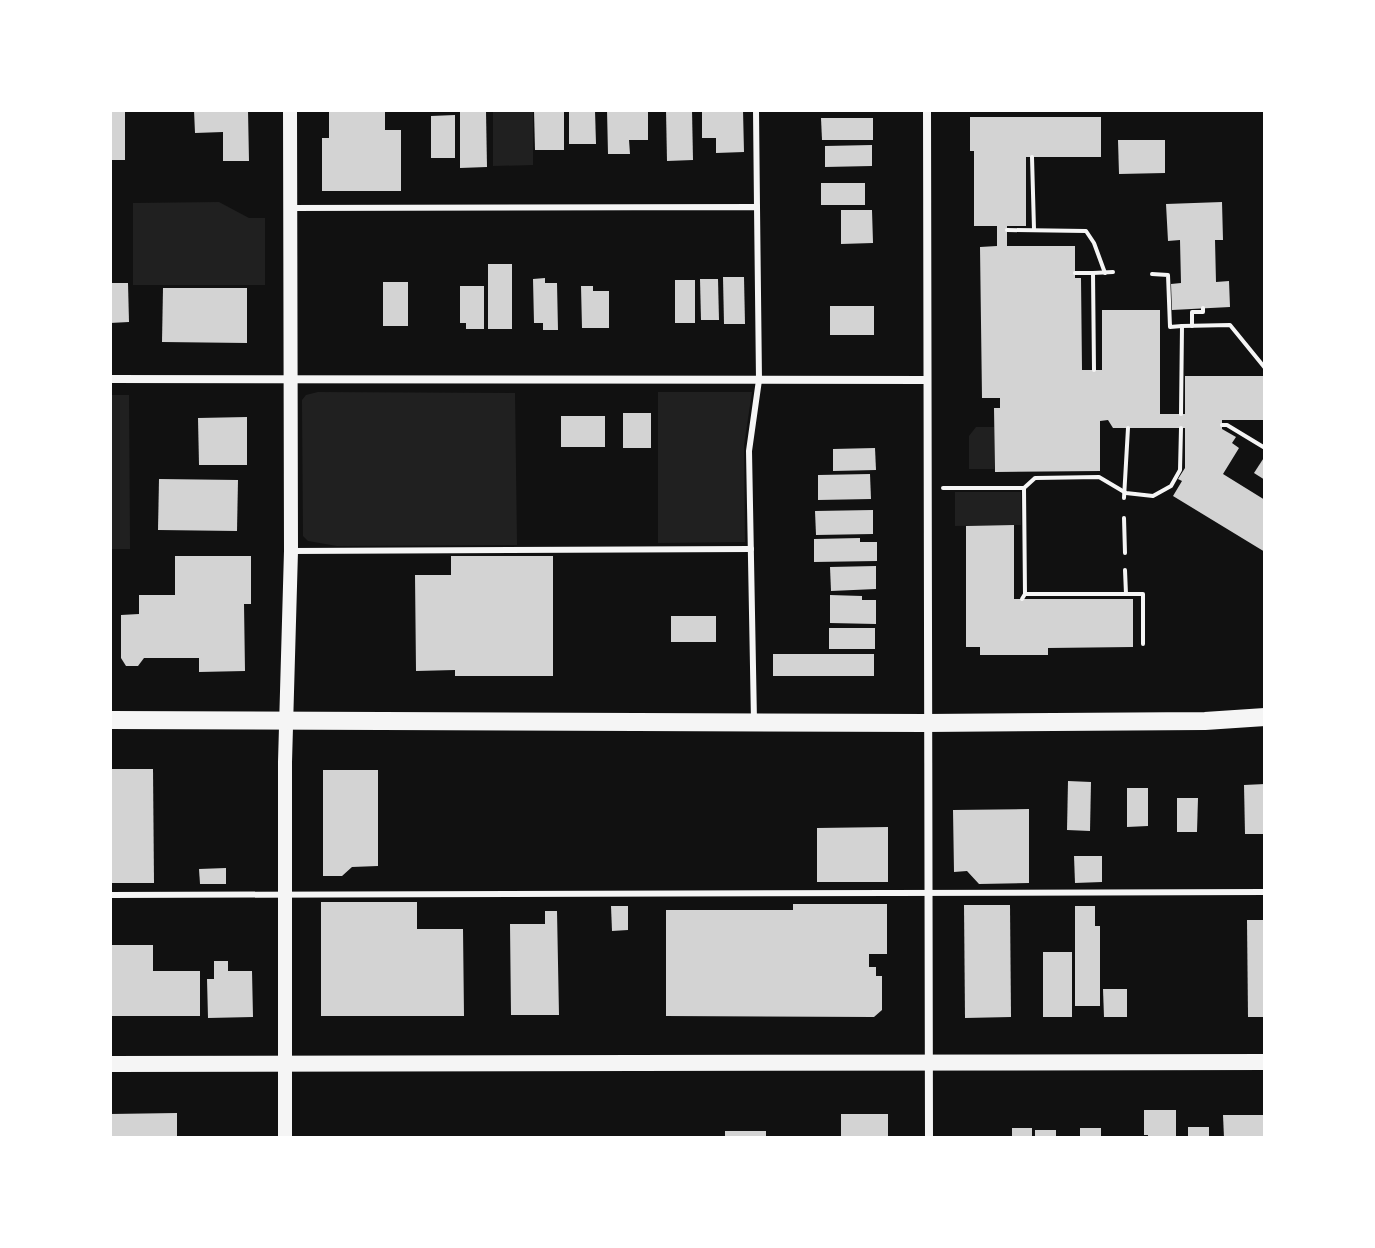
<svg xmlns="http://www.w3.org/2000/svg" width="1375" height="1248" viewBox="0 0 1375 1248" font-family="'PT Sans Narrow',sans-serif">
<rect width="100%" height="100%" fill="#111"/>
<g fill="#202020">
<polygon points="493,110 533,110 533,165 493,166"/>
<polygon points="219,202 249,218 265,218 265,285 133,285 133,203"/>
<polygon points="318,392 515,393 517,545 337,546 308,541 303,536 302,400 306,395"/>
<polygon points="658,392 752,392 744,445 745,542 658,543"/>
<polygon points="110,395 129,395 130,549 110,549"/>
<polygon points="976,427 994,427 994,469 969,469 969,436"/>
<polygon points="955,492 1021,492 1021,525 955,526"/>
</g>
<g fill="#d3d3d3">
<rect x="110" y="110" width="15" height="50"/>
<polygon points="194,110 248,110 249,161 223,161 223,132 195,133"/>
<polygon points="329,110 385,110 385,130 401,130 401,191 322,191 322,138 329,138"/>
<polygon points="534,110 564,110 564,150 535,150"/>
<polygon points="569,110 595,110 596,144 569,144"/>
<polygon points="607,110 648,110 648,140 629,140 630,154 608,154"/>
<polygon points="666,110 692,110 693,160 667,161"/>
<polygon points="702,110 743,110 744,152 716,153 716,138 702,138"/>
<polygon points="486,111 487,167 460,168 460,112"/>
<polygon points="455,115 455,158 431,158 431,116"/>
<polygon points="970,117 1101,117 1101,157 1026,157 1026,226 1007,226 1007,246 1075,246 1075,278 1081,278 1082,370 1102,370 1102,310 1160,310 1160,414 1185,414 1185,376 1265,376 1265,420 1222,420 1222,429 1236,437 1232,443 1239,448 1223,474 1265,500 1265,552 1173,496 1182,481 1178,479 1185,468 1185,428 1113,428 1108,420 1100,421 1100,471 995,472 994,408 1000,408 1000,398 982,398 980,247 997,246 997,226 974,226 974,151 970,151"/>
<polygon points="821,118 873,118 873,140 822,140"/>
<polygon points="1118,140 1165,140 1165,173 1119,174"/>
<polygon points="872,145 872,166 825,167 825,146"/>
<rect x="821" y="183" width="44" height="22"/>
<polygon points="1222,202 1223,240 1215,240 1216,282 1229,281 1230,307 1172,310 1171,284 1181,283 1180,240 1168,241 1166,204"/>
<polygon points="841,210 872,210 873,243 841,244"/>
<rect x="488" y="264" width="24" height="65"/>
<polygon points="723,277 744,277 745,324 724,324"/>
<polygon points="545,278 545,283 557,283 558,330 543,330 543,323 534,323 533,279"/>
<polygon points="700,279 718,279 719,320 701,320"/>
<rect x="675" y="280" width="20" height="43"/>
<rect x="383" y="282" width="25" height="44"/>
<polygon points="110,283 128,283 129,322 110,323"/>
<polygon points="460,286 484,286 484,329 466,329 466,323 460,323"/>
<polygon points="581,286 593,286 593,291 609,291 609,328 582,328"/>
<polygon points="163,288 247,288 247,343 162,342"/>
<rect x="830" y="306" width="44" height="29"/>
<rect x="623" y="413" width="28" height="35"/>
<rect x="561" y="416" width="44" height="31"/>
<polygon points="247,417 247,465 199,465 198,418"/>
<polygon points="875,448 876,470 833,471 833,449"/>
<polygon points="1265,456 1265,480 1254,473"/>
<polygon points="870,474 871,499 818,500 818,475"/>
<polygon points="159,479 238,480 237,531 158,530"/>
<polygon points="873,510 873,534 816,535 815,511"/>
<polygon points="1014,525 1014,599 1133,599 1133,647 1048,648 1048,655 980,655 980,647 966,647 966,526"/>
<polygon points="860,538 860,542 877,542 877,561 814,562 814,539"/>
<polygon points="175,556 251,556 251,604 244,604 245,671 199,672 199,658 144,658 138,666 126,666 121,658 121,615 139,614 139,595 175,595"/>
<polygon points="451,556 553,556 553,676 455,676 455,670 416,671 415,575 451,575"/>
<polygon points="876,566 876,589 831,591 830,567"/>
<polygon points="830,595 862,596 862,600 876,600 876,624 830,623"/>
<rect x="671" y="616" width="45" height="26"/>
<rect x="829" y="628" width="46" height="21"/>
<rect x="773" y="654" width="101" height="22"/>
<polygon points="110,769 153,769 154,883 110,883"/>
<polygon points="323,770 378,770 378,866 352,867 342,876 323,876"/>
<polygon points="1068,781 1091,782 1090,831 1067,830"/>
<polygon points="1265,784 1265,834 1245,834 1244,785"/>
<polygon points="1127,788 1148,788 1148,826 1127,827"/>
<polygon points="1177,798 1198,798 1197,832 1177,832"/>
<polygon points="1029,809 1029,883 979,884 967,871 954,872 953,810"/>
<polygon points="888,827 888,882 817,882 817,828"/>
<polygon points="1074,856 1102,856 1102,882 1075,883"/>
<polygon points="226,868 226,884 200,884 199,869"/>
<polygon points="321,902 417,902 417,929 463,929 464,1016 321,1016"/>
<polygon points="793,904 887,904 887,954 869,954 869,967 876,967 876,976 882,976 882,1010 874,1017 666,1016 666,910 793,910"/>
<polygon points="964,905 1010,905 1011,1017 965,1018"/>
<polygon points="611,906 628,906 628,930 612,931"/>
<polygon points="1075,906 1095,906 1095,926 1100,926 1100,1006 1075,1006"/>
<polygon points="545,911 557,911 559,1015 511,1015 510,924 545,924"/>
<polygon points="1247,920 1265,920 1265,1017 1248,1017"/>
<polygon points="110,945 153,945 153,971 200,971 200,1016 110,1016"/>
<rect x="1043" y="952" width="29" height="65"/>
<polygon points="214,961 228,961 228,971 252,971 253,1017 208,1018 207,979 214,979"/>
<polygon points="1103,989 1127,989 1127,1017 1104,1017"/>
<polygon points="1144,1110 1176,1110 1176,1138 1148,1138 1148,1135 1144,1135"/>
<polygon points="177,1113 177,1138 110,1138 110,1114"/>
<rect x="841" y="1114" width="47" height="24"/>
<polygon points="1223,1115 1265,1115 1265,1138 1224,1138"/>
<rect x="1188" y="1127" width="21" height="11"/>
<rect x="1012" y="1128" width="20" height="10"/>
<rect x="1080" y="1128" width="21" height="10"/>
<rect x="1035" y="1130" width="21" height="8"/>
<rect x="725" y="1131" width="41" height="7"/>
</g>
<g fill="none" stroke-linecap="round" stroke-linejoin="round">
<g stroke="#f5f5f5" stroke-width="4">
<polyline points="1032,157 1034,229"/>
<polyline points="1007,230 1086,231 1094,243 1105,273"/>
<polyline points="1075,273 1093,273 1094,370"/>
<polyline points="1093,273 1113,272"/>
<polyline points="1152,274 1168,275 1170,327 1182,326"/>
<polyline points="1192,326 1192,312 1203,312 1203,308"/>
<polyline points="1181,414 1182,326 1230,325 1265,368"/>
<polyline points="1222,425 1227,425 1265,448"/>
<polyline points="943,488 1024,488 1035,478 1099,477 1126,493 1153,496 1171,486 1180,470 1181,428"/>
<polyline points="1024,489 1025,594"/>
<polyline points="1124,498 1128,428"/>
<polyline points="1124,518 1125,553"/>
<polyline points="1125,570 1126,594"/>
<polyline points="1022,599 1025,594 1143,594 1143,644"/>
</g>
<g stroke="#f5f5f5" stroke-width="6">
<polyline points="756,110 757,207"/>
<polyline points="290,208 757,207 759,380 749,451 754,721"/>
<polyline points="291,551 751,549"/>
<polyline points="110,895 1265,892"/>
</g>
<g stroke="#f5f5f5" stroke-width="8">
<polyline points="927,110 929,1138"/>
<polyline points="110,379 926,380"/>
</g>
<polyline stroke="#f5f5f5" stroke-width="14" points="285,1138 285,762 291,551 290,110"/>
<polyline stroke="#f5f5f5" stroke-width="16" points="110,1064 1265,1062"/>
<polyline stroke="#f5f5f5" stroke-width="18" points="110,720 926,723 1205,721 1265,717"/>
</g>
<rect width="1375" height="1248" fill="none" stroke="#ffffff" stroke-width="224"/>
</svg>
